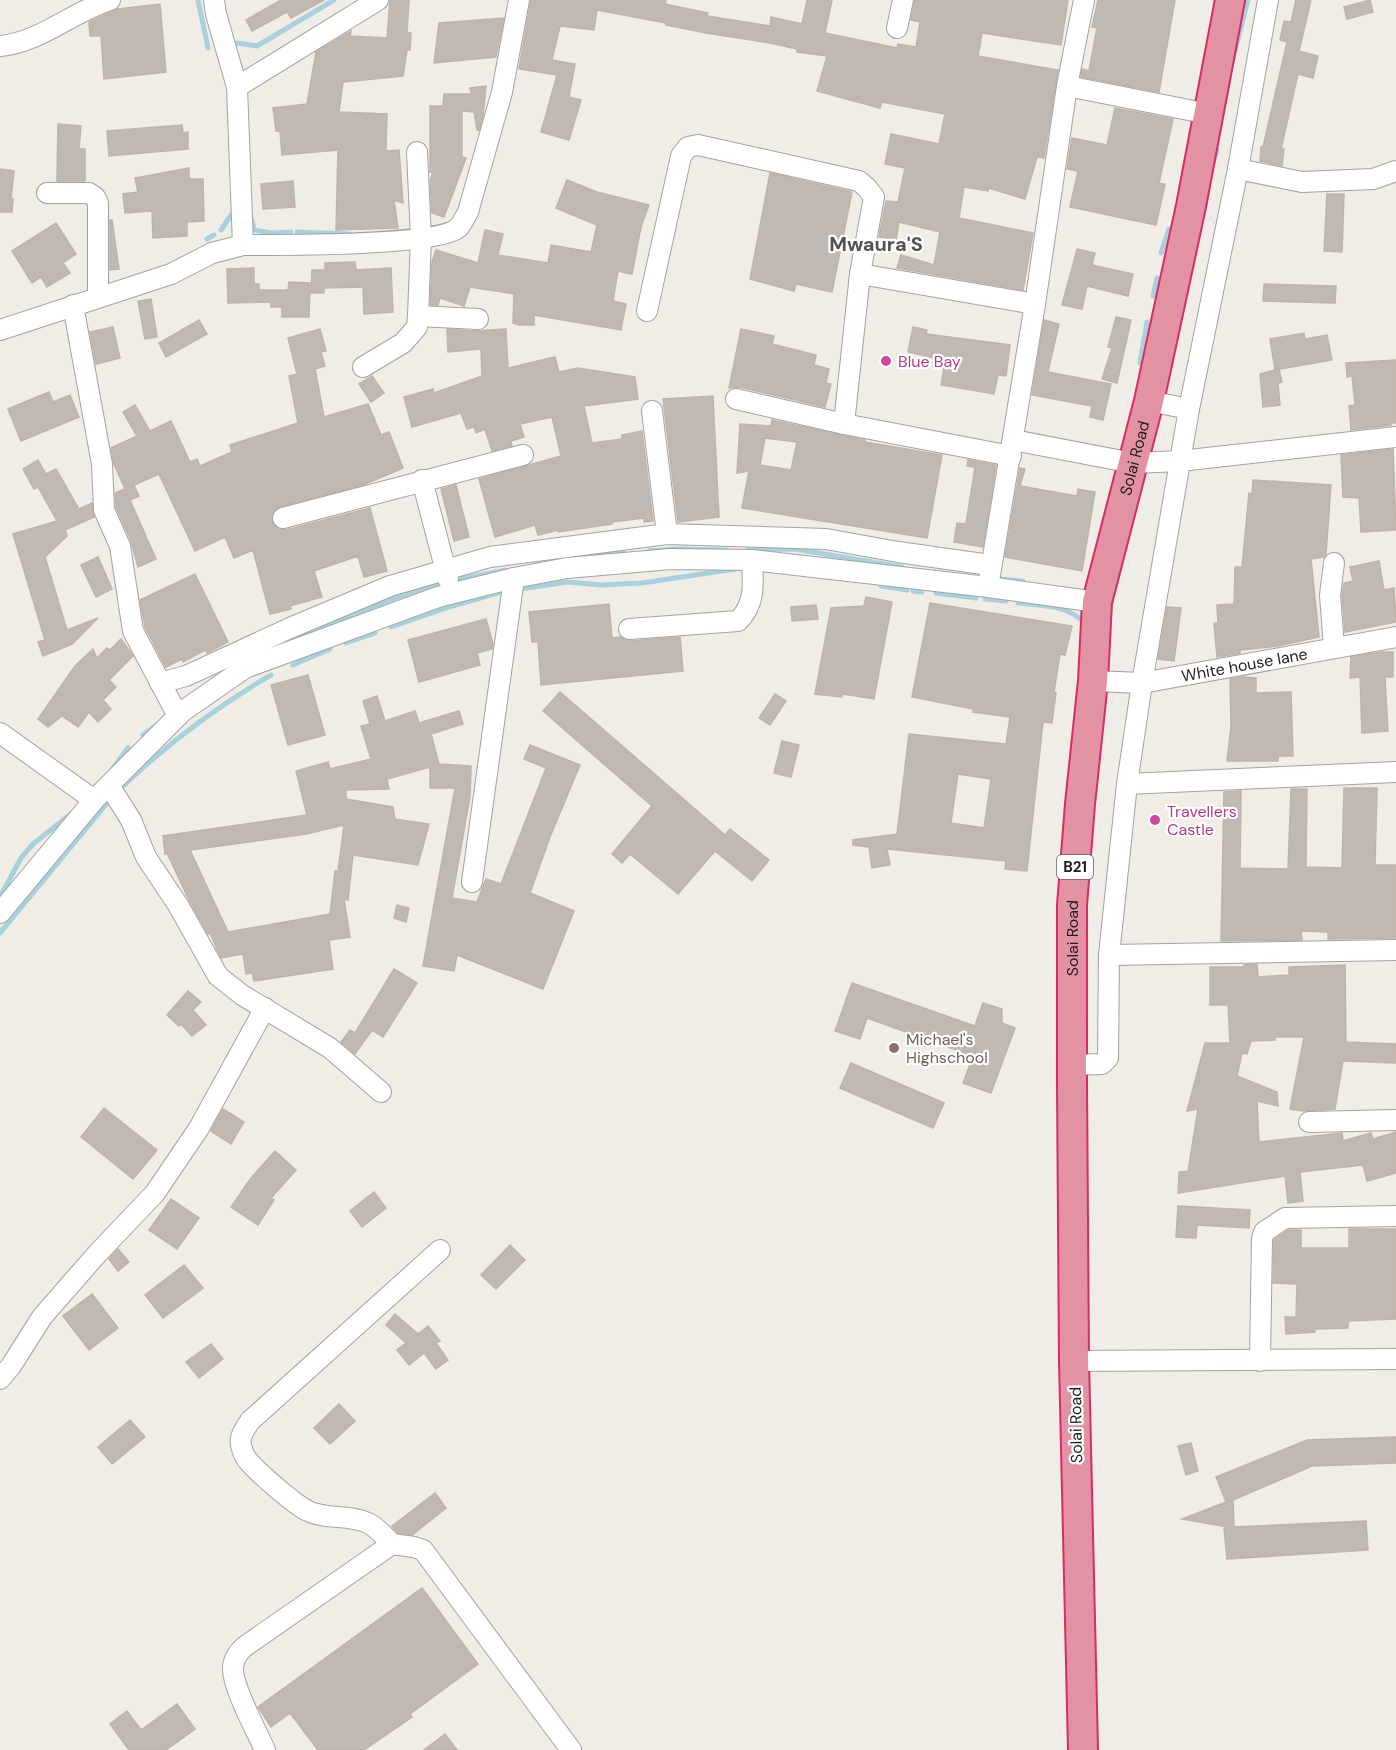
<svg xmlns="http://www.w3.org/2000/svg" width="1396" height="1750" viewBox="0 0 1396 1750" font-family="'DM Sans',sans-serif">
<rect width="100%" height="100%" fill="#f0ece6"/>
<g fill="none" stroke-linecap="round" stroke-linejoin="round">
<g stroke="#a9d1db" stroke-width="5">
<polyline points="198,0 208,48"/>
<polyline points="237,43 257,46 334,0"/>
<polyline points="1232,62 1248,0"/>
<polyline points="1213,163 1217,150"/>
<polyline points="252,220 254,230 271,233 291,232"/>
<polyline points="221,230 231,215"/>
<polyline points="297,232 349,234"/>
<polyline points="207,239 214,235"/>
<polyline points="1161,253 1169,229"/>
<polyline points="1153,296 1157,278"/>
<polyline points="1140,363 1147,322"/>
<polyline points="747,550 795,549 902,567"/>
<polyline points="649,551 677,549 726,550"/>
<polyline points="571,558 624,553"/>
<polyline points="1000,579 1023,581"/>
<polyline points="454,580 506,570"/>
<polyline points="881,586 907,590"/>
<polyline points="520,589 568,582 601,585 642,583 735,569"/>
<polyline points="913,591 922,592"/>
<polyline points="936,593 976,598"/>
<polyline points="985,599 1006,601"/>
<path d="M 1018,603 C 1042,606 1068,604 1085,624"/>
<polyline points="391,627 449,607 501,592"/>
<polyline points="300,637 390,600 438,584"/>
<polyline points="346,643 375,633"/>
<polyline points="293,665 330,649"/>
<polyline points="143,735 158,724"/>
<polyline points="113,768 128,748"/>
<path d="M 122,787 C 168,743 216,707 271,675"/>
<polyline points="0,897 21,858 33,844 72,813"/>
<polyline points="0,933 108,802"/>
</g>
</g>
<g fill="#c0b8b3" stroke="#c1b3a9" stroke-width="1.5" fill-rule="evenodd">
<polygon points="281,0 324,0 291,18 287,12 252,31 246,20"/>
<polygon points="390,0 409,0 407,33 411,33 410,50 407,50 403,76 343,82 339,112 387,114 386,151 399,150 403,203 394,200 398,228 336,230 338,150 282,155 280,131 276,131 273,108 307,104 316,52 351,31 350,36 387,38"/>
<polygon points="531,0 666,0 665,4 708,13 707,16 770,26 771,17 802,24 807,0 832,0 825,33 897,48 898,44 916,47 920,22 911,20 915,0 1068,0 1061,45 982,33 978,56 1058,70 1044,158 1037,157 1025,199 989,188 988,191 964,187 959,218 1033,233 1023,290 897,268 901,255 934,265 940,232 899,222 896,240 879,237 886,201 898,202 905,168 885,164 891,134 939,144 945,114 882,102 880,108 817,91 827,56 797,52 797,49 770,43 706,33 666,25 666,23 597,10 594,30 560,26 552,60 575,64 569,97 581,100 569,140 541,132 557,75 519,69"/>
<polygon points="1098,0 1175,0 1159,92 1081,77 1082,69 1089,71 1097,28 1092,27"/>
<polygon points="1296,0 1311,0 1299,51 1318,56 1313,78 1298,74 1281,149 1284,149 1282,166 1260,161 1261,147 1263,147 1287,42 1280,40 1284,21 1291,22"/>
<polygon points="1370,0 1373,12 1347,19 1344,7"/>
<polygon points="160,4 166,72 104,79 101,36 90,36 89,22 118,9"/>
<polygon points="504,18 496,57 434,63 439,23"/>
<polygon points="486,86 483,116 479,130 477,130 474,112 462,111 462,157 466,158 444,217 432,213 430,181 433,172 430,172 430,106 443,106 444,94 471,94 470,88"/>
<polygon points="1115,108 1173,119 1159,183 1165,184 1156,225 1070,207 1078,171 1067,169 1072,138 1107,145"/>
<polygon points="58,124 81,126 79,149 85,149 85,181 57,181"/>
<polygon points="182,125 183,133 188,132 188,149 109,156 107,131"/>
<polygon points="189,168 189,179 203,179 204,221 187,222 187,236 153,238 152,211 125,213 123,194 138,192 135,178"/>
<polygon points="0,169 14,171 11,198 13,199 12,212 0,212"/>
<polygon points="770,173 852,192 832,292 796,284 794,291 750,279"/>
<polygon points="567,180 597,192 649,205 641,227 632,274 618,271 613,301 626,304 621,330 534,315 534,325 519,325 513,323 514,294 470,287 464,306 440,298 438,305 430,305 432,262 436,250 478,263 485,230 503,234 498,255 548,263 551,245 591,252 597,225 556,208"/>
<polygon points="293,181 295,207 263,209 261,184"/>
<polygon points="1327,194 1344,194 1342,252 1324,251"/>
<polygon points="110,220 112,220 119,269 110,270"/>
<polygon points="56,223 76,254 63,263 70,273 47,287 41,277 32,283 12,251"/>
<polygon points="1077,249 1095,253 1092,265 1133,274 1128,296 1087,286 1082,309 1062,305"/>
<polygon points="355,262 356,270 391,268 393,312 364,314 363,287 324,288 324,293 311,293 312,270 325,270 325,263"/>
<polygon points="254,268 254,284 259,284 259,290 288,290 289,282 310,283 309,317 282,317 282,307 271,307 271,302 228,303 227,269"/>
<polygon points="1264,284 1336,286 1335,303 1263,301"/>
<polygon points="151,299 157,337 145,339 138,301"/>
<polygon points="1116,317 1131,320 1117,383 1102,379 1112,348 1108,347"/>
<polygon points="199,320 207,334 166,357 159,343"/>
<polygon points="1044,320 1059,324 1048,372 1111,384 1103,420 1090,417 1092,406 1032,395"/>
<polygon points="113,327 120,358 96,364 90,332"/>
<polygon points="913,327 927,330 926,334 1010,345 1006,376 998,375 994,394 941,385 944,368 933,367 934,358 908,352"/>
<polygon points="320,329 326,351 321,352 325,366 315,369 324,417 368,404 381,435 389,432 403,468 363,485 279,507 272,514 272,522 279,529 286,530 370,508 387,571 364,577 358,556 314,571 322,597 290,606 291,609 270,614 253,550 234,558 225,537 195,551 159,474 134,485 139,496 130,500 156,559 138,567 131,541 116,507 115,493 125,489 114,464 111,448 137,436 123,412 135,405 150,431 171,421 190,462 197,459 200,466 232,452 230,445 298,423 289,376 297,374 288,338"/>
<polygon points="447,329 471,331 506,329 508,368 555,357 559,372 578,368 635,377 638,399 584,406 592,443 622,439 622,435 642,431 653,521 644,522 644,518 612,522 612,524 558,532 558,530 538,535 535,525 495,537 479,479 561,456 552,417 520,424 524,437 511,441 512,446 492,451 485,429 476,433 474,427 467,429 461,413 412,427 404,397 433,389 434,393 482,376 481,349 448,352"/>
<polygon points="741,329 774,336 772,344 816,355 814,365 829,369 826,383 831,384 825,407 739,387 729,388"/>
<polygon points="1304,333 1305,339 1327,335 1332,360 1275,370 1270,339"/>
<polygon points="1396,360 1396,423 1391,423 1391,425 1351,430 1349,406 1355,405 1352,376 1347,377 1346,363"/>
<polygon points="1279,369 1282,382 1278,383 1280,405 1263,407 1260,374"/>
<polygon points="372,376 384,393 371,402 359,384"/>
<polygon points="49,392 53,402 70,395 79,417 21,441 8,409"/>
<polygon points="713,396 719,517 678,522 663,399"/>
<path d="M 772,420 L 865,440 L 865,442 L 942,455 L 927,538 L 742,508 L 749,471 L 737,473 L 740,424 L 771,426 ZM 765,438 L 797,442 L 791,470 L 760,465 Z"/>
<polygon points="1393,449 1396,530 1361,532 1359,498 1343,497 1341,455"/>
<polygon points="38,460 46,474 56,469 79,509 92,503 94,517 65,530 67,536 45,557 67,630 98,618 72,644 43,656 38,642 45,640 13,534 57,521 38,487 34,489 23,469"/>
<polygon points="968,460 996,465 983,547 954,542 957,523 966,524 975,467 967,466"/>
<polygon points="1020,468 1025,469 1020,486 1077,496 1078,489 1095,492 1082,571 1005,557"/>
<polygon points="1253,480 1331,485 1326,554 1324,557 1311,559 1319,637 1278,646 1240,650 1240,653 1217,657 1214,623 1218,623 1217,605 1234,604 1235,567 1242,567 1249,493 1252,494"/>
<polygon points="456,485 469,537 454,541 441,489"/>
<polygon points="98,557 112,589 96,597 81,565"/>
<polygon points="1379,561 1384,590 1394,588 1396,622 1345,632 1342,595 1344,583 1353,581 1350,567"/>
<polygon points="195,574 228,642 207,653 205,650 183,662 182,659 166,667 145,627 140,600"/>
<polygon points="866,597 892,602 874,699 843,694 842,697 815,694 831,608 864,606"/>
<path d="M 930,603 L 1072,626 L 1065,655 L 1060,654 L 1054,692 L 1056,693 L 1052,723 L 1043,722 L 1027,871 L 1005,869 L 1006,861 L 887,849 L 890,865 L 872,868 L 869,847 L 853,845 L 853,840 L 897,834 L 909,734 L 1006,744 L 1010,717 L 973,712 L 973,709 L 912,697 ZM 958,774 L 991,779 L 984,828 L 951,823 Z"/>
<polygon points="609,604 612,638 621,637 630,641 680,637 683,671 541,685 538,642 532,642 529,612"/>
<polygon points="816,605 818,619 792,621 791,607"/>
<polygon points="1167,607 1181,608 1174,661 1158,659"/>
<polygon points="486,619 493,644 492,649 477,653 480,665 419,682 408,640"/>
<polygon points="121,639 133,656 109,680 116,687 103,700 111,709 98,722 89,712 78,727 62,716 48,727 38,719 75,666 93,649 97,658 107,648 110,650"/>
<polygon points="1381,652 1393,652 1393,677 1385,677 1388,731 1362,733 1360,677 1350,678 1351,657"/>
<polygon points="308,675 325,735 288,745 271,685"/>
<polygon points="1242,677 1256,678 1256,693 1291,692 1293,756 1278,756 1278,761 1227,761 1231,726 1230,679"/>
<polygon points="560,692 725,835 730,829 769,860 752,881 715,851 678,894 630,854 622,863 612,854 652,806 543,711"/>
<polygon points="775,694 786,701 770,725 759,718"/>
<path d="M 377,696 L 385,721 L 415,711 L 419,723 L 459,711 L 463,724 L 431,734 L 439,764 L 471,766 L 470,797 L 452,898 L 477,902 L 486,879 L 501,884 L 546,768 L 524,759 L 530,745 L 580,765 L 550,837 L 530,893 L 574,911 L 543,989 L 457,955 L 454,971 L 423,966 L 455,788 L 430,788 L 430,767 L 387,779 L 389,789 L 346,790 L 346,799 L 393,807 L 395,819 L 429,824 L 418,865 L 353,855 L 348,900 L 344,899 L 350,937 L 329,940 L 333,969 L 254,981 L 252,973 L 246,974 L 243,954 L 221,958 L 210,933 L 208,934 L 188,898 L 167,853 L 165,854 L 163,836 L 307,815 L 296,771 L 328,762 L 330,769 L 371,759 L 361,726 L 370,724 L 363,701 ZM 344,825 L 338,871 L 335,871 L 330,914 L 228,932 L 190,850 L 306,834 Z"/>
<polygon points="782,741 799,745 791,777 774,773"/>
<polygon points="1344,788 1377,788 1375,865 1396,865 1396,938 1328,939 1328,932 1301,931 1302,940 1221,941 1224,792 1241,791 1240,868 1288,869 1291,789 1307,789 1306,867 1342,868"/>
<polygon points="397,905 409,908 406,922 394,918"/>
<polygon points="1257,964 1258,977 1289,975 1289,967 1345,965 1346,1042 1396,1044 1396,1063 1343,1061 1335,1109 1304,1111 1290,1109 1304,1037 1275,1037 1275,1040 1251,1041 1247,1054 1242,1053 1237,1076 1277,1092 1278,1106 1257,1101 1259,1142 1342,1133 1343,1141 1371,1133 1373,1139 1396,1132 1396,1173 1367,1181 1363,1165 1300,1172 1303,1201 1288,1203 1285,1176 1178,1193 1179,1172 1188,1171 1198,1109 1187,1111 1205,1043 1230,1043 1228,1005 1210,1005 1210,967 1244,967 1244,965"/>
<polygon points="394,969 417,983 383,1037 372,1030 355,1054 341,1042 350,1030 355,1033"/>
<polygon points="852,983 975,1026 983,1003 1002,1009 1002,1023 1015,1028 991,1093 963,1083 973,1056 867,1018 860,1039 835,1031"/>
<polygon points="188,991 201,1002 193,1010 206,1025 192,1036 181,1024 179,1026 167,1015"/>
<polygon points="851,1063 944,1103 933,1128 840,1088"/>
<polygon points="104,1108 157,1150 133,1179 81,1137"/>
<polygon points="223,1109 244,1122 231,1144 211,1131"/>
<polygon points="275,1151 296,1170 271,1198 274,1200 258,1225 231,1207 251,1178"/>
<polygon points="374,1192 386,1208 362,1227 350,1211"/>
<polygon points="171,1199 199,1218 177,1249 149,1230"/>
<polygon points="1178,1206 1250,1210 1249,1228 1197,1225 1196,1238 1176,1237"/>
<polygon points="1349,1229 1396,1229 1396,1319 1348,1321 1348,1328 1314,1329 1315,1332 1286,1334 1285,1317 1296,1317 1297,1284 1273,1283 1274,1240 1289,1230 1301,1230 1301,1248 1349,1248"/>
<polygon points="510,1245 525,1260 496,1289 481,1275"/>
<polygon points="118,1249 129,1262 118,1271 109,1259"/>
<polygon points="184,1265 203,1288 163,1318 145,1295"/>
<polygon points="92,1294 118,1328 89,1350 63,1316"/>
<polygon points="395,1314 418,1334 428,1326 440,1341 436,1343 448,1360 436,1369 424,1353 409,1365 397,1350 406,1343 386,1325"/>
<polygon points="211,1344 223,1359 199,1378 186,1362"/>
<polygon points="339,1404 355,1421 330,1444 314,1428"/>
<polygon points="130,1420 145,1437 112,1464 98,1447"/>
<polygon points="1396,1437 1396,1463 1312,1466 1233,1500 1234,1527 1366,1521 1368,1550 1227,1559 1224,1528 1228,1527 1182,1519 1226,1502 1216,1477 1307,1440"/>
<polygon points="1191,1443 1198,1471 1186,1475 1178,1446"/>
<polygon points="435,1493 446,1508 412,1535 398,1533 392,1526"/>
<polygon points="422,1588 478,1664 410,1714 412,1717 364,1750 318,1750 290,1713 271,1727 258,1707"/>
<polygon points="177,1704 195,1729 166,1750 129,1750 110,1724 127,1711 141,1730"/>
<polygon points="445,1734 457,1750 424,1750"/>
</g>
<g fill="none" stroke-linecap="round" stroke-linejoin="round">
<defs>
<g id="minor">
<polyline points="897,28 903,0"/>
<path d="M 0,46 C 41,42 72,12 110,0"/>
<polyline points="1067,86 1209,114"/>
<polyline points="237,87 378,0"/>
<polyline points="417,152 421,238 418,316 478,319"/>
<polyline points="1238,169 1302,182 1373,179 1396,171"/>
<polyline points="47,193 89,193 95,197 98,203 98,297"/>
<path d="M 243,245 C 278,245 437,246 458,228 C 462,224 465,217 468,212 L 502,92 L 519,0"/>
<polyline points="1035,304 1067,86 1084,0"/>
<polyline points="73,305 102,464 104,510 120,546 133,631 178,716"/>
<polyline points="647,311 681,156 688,147 698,145 859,181 867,188 874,197 860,274 1035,304 988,587"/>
<polyline points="0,330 171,274 212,253 243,245 237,87 216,14 214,0"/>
<polyline points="363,367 403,343 417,327 418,316"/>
<polyline points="736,399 844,424 1011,456"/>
<polyline points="1189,409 1238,169 1268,0"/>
<polyline points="652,411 667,534"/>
<polyline points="844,424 860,274"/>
<polyline points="1013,440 1133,463 1180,461 1396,437"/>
<polyline points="422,480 448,579"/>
<polyline points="283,518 523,455"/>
<path d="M 629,629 L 738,621 C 756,604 753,583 752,560"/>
<polyline points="1334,647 1330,595 1334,563"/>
<path id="s1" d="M 1093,681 L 1142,683 L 1396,637"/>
<polyline points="160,683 186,676 290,628 390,586 490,557 667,534 826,539 898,552 990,565"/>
<polyline points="0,733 94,800"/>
<polyline points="1127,784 1396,772"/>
<polyline points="110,787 131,820 146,857 178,905 218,976 242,995 330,1048 381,1092"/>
<polyline points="472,882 514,578"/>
<polyline points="0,913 94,800 183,711 245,668 438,597 514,578 567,568 670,559 752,560 988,587 1097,602"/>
<polyline points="1109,955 1396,950"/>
<polyline points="1072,1065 1102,1064 1108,1058 1109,955 1127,784 1142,683 1189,409 1149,401"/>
<polyline points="1309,1122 1396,1120"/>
<polyline points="1074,1361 1396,1359"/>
<polyline points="1260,1361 1262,1239 1264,1232 1285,1218 1396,1216"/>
<polyline points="0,1379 11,1366 42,1317 97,1254 155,1193 199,1128 265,1008"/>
<path d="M 392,1544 C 384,1536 378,1528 368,1523 C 349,1514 327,1520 308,1511 C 295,1505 261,1475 250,1463 C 245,1458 239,1446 241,1438 C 242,1432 247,1426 250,1421 L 440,1250"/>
<path d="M 265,1750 C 257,1732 231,1684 233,1667 C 234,1658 238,1653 244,1647 L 392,1544 L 414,1547 L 423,1550 L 571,1750"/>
</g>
<g id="highway">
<path id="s2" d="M 1083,1750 L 1074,1361 L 1072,1084 L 1072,905 L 1080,804 L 1093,681 L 1097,602 L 1149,401 L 1191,206 L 1230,0"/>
</g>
</defs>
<use href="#minor" stroke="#a3a3a3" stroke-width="22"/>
<use href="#highway" stroke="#d42d6b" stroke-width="32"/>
<use href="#minor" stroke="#fff" stroke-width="20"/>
<use href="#highway" stroke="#e392a3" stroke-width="28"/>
</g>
<g fill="#d1479c" stroke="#fff" stroke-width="2">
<circle cx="886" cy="361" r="6"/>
<circle cx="1155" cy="820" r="6"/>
</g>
<circle fill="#8d6e63" stroke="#fff" stroke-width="2" cx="894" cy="1048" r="6"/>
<g text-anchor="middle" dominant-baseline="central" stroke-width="4.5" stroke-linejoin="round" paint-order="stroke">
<rect fill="#fff" stroke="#626262" stroke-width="1.5" x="1057" y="855" width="36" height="24" rx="4.5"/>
<g font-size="15" font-weight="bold" fill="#1f1f1f">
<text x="1075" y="867">B21</text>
</g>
<g font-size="16" fill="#b23c85" stroke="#fff" text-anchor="start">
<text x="898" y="361">Blue Bay</text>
<text x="1167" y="811">Travellers<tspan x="1167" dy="18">Castle</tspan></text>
</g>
<g font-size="16" fill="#1f1f1f" stroke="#fff">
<text stroke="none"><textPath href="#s2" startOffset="1298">Solai Road</textPath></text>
<text stroke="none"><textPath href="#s1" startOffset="153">White house lane</textPath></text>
<text stroke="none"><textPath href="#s2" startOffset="812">Solai Road</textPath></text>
<text transform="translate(1076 1425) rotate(-91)">Solai Road</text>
</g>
<g font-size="16" fill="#785e54" stroke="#fff" text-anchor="start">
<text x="906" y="1039">Michael's<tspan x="906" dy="18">Highschool</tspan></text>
</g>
<g font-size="20" font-weight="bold" fill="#525252" stroke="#fff">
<text x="876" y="244">Mwaura'S</text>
</g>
</g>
</svg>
